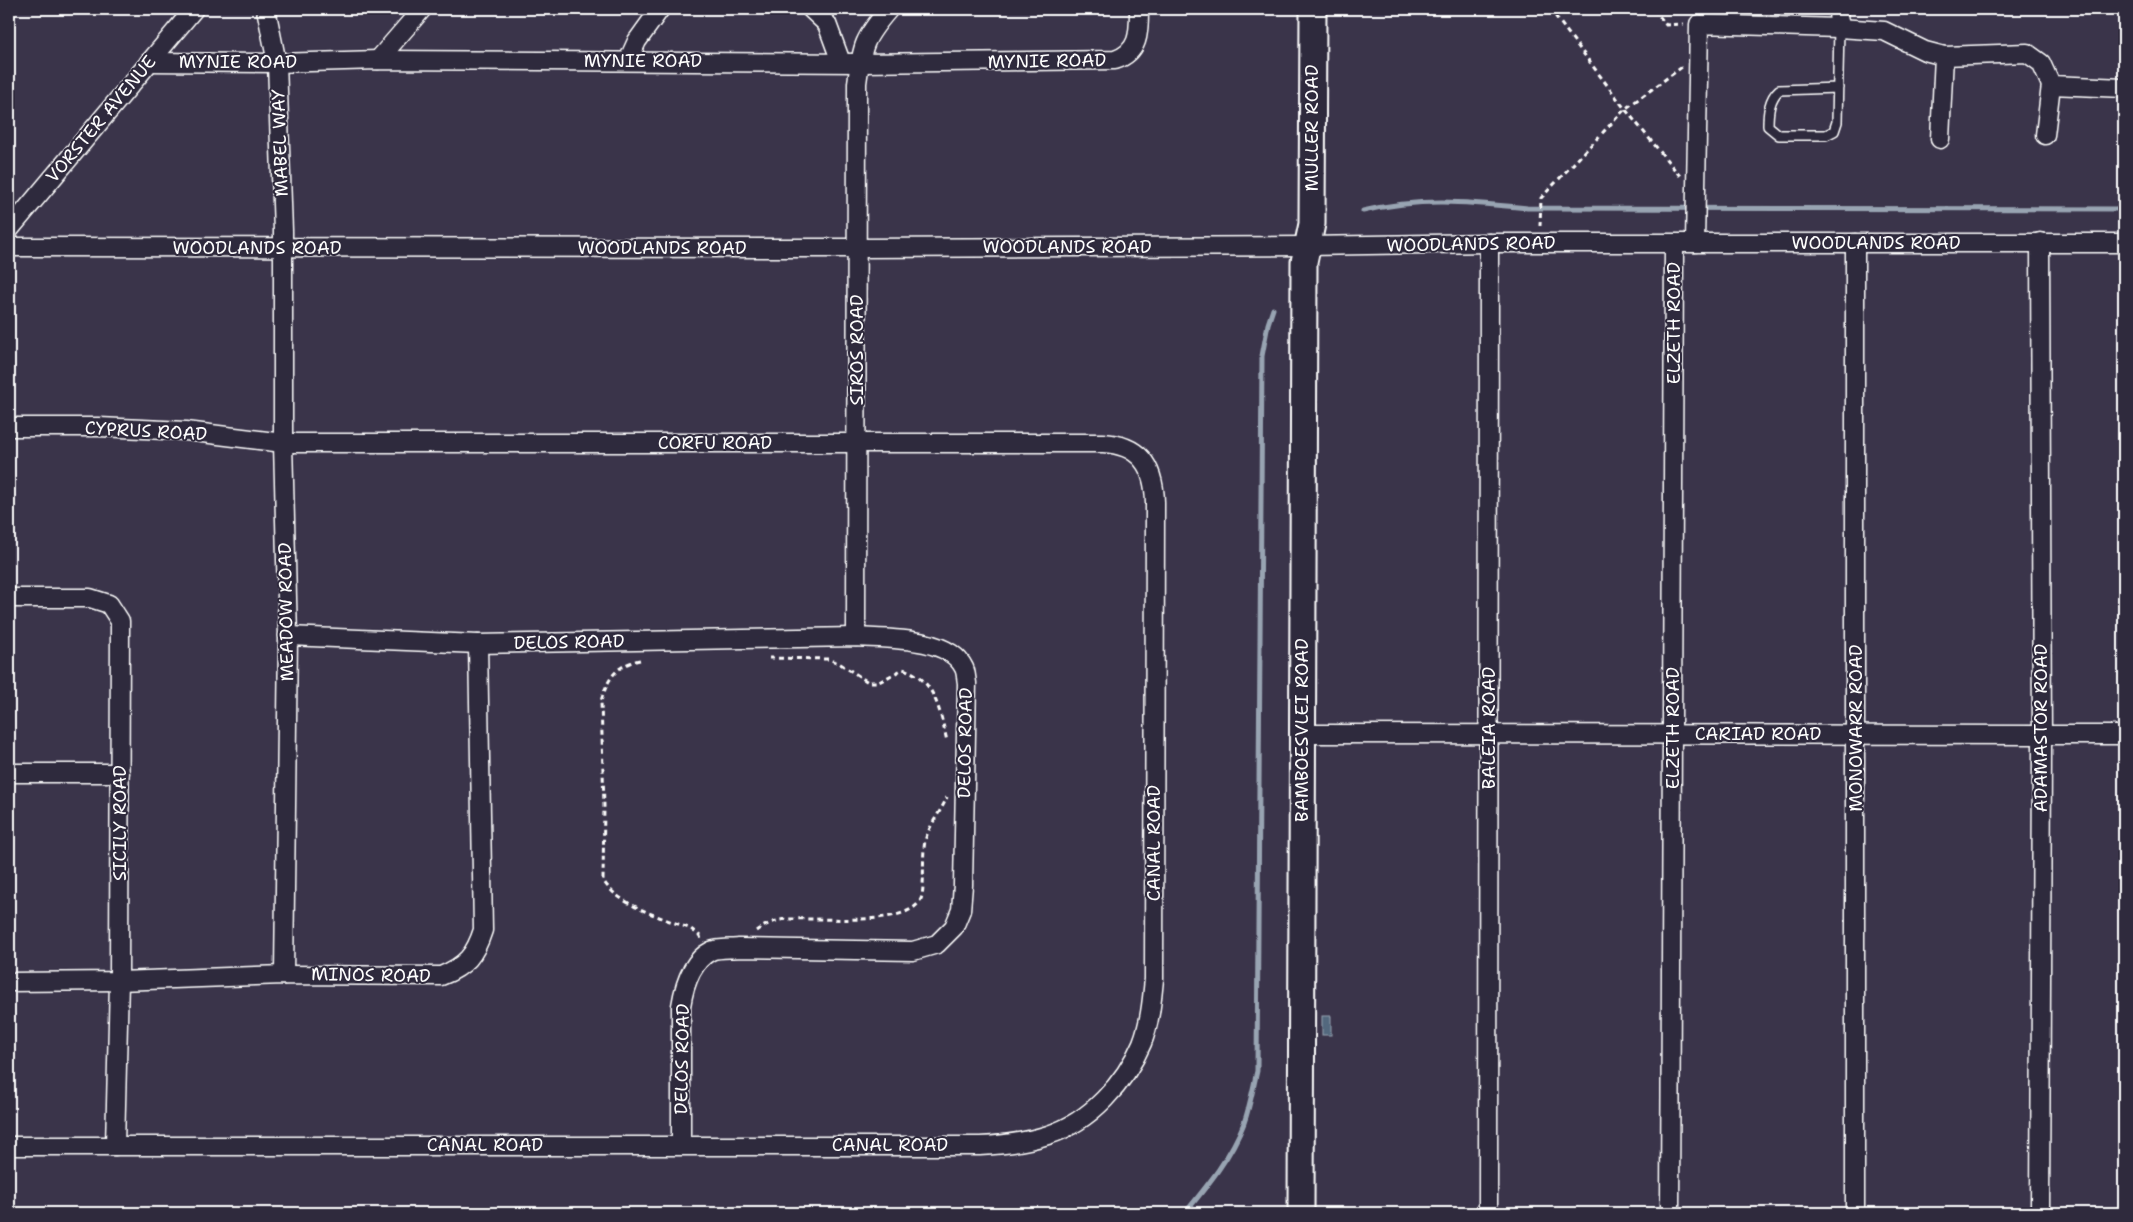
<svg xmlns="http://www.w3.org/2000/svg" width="2133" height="1222" viewBox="0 0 2133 1222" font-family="'Shantell Sans',sans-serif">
<rect width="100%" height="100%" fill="#3a344a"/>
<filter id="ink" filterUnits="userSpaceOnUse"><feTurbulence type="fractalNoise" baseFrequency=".02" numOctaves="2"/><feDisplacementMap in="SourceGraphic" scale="10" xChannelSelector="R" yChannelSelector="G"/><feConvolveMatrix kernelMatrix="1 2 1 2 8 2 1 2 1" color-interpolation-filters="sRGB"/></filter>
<g filter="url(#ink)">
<rect fill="#53687e" stroke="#98a4b2" x="1322" y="1016" width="9" height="19"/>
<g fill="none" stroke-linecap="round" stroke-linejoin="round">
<g stroke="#98a4b2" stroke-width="5">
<path d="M 1363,211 C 1422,197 1467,202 1527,208 L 2124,209"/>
<path d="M 1185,1213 C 1207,1186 1231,1157 1244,1123 C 1250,1106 1253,1088 1257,1071 L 1262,356 L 1268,324 L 1273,309"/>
</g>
<defs>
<path id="lane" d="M 1838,88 L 1779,90 C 1769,99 1768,113 1768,126 L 1779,135 L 1826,135 L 1834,131 L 1837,122 L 1839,28"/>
<g id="street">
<polyline points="266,9 277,63 283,231 283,443 288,636 284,975"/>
<polyline points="811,9 827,24 841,62"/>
<polyline points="1838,9 1839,28"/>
<polyline points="378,60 422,9"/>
<polyline points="628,61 637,41 660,9"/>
<path d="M 149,62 L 277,63 L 378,60 L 860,63 L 1115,60 C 1140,52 1139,31 1139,9"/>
<polyline points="2045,135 2051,85"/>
<polyline points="1940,139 1944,56"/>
<polyline points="9,230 194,9"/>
<polyline points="1695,243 1699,24 1839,28 1884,31 1925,51 1944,56 2027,53 2041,63 2051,85 2124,88"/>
<polyline points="9,247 857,248 1307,246 1489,243 2124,243"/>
<path d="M 9,427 L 99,427 L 186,431 L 283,443 L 1103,443 C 1140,445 1154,466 1155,502 L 1154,979 C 1152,1000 1150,1023 1142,1043 C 1125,1083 1090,1122 1048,1135 C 1026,1142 1003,1145 980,1146 L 9,1146"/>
<polyline points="9,598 90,598 109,604 120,621 119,981 115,1146"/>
<path d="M 288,636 L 478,644 L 856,637 C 885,639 949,636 964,668 C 966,672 966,678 967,683 L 963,885 L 961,910 L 954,927 L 937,944 L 913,951 L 739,948 C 731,949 718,948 711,951 C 691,961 684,987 681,1006 L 681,1145"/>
<path d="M 856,637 L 857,83 C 862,45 864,38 889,9"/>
<polyline points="1302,734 2124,735"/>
<polyline points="9,773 120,773"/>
<path d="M 9,982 L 119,981 L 284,975 L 441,976 C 466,966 475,955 483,930 L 478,644"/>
<polyline points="1488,1213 1489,243"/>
<polyline points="1670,1213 1674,244"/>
<polyline points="1855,1213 1855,243"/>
<polyline points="2040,1213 2042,747 2040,242"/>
</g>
<polyline id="secondary" points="1301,1213 1304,262 1312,224 1313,9"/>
</defs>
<use href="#lane" stroke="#fff" stroke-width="12"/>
<use href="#street" stroke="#fff" stroke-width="21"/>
<use href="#secondary" stroke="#fff" stroke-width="29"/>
<g stroke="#fff" stroke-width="3" stroke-dasharray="5 4" stroke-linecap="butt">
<polyline points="1550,9 1625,109 1680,176"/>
<polyline points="1639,9 1655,11"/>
<polyline points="1654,9 1666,25 1683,24"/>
<polyline points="1540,226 1541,198 1625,109 1682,67"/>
<path d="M 769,658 L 828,659 L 839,663 L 868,682 L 879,682 L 903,669 C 935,678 940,712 947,741"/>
<path d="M 640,660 C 616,665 608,678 601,701 L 604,806 L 603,880 C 618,906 664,918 691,929 L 700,936 L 701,940"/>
<path d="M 756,931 C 763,926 772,922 780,920 C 810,915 906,930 921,899 C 925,889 922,855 925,841 C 929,825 941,812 947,797"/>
</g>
<use href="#lane" stroke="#2f2a3d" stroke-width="9"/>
<use href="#street" stroke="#2f2a3d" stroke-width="18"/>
<use href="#secondary" stroke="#2f2a3d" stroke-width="25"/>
</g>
</g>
<g text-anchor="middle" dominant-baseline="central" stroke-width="4" stroke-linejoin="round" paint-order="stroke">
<g font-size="18" fill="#fff" stroke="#2f2a3d">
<text x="643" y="61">MYNIE ROAD</text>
<text transform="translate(1047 61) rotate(-1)">MYNIE ROAD</text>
<text x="238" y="62">MYNIE ROAD</text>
<text transform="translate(101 119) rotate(-50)">VORSTER AVENUE</text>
<text transform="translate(1312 128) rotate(-90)">MULLER ROAD</text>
<text transform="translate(280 143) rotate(-92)">MABEL WAY</text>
<text x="1876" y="243">WOODLANDS ROAD</text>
<text transform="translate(1471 244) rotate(-1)">WOODLANDS ROAD</text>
<text x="1067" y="247">WOODLANDS ROAD</text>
<text x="257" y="248">WOODLANDS ROAD</text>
<text x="662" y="248">WOODLANDS ROAD</text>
<text transform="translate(1674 323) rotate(-90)">ELZETH ROAD</text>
<text transform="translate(857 350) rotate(-90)">SIROS ROAD</text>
<text transform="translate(146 431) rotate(3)">CYPRUS ROAD</text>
<text x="715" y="443">CORFU ROAD</text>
<text transform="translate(286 612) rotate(-91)">MEADOW ROAD</text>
<text transform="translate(569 642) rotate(-1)">DELOS ROAD</text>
<text transform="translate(1489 728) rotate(-90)">BALEIA ROAD</text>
<text transform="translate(1673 728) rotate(-90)">ELZETH ROAD</text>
<text transform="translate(1856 728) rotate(-90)">MONOWARR ROAD</text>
<text transform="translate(2041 728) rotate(-90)">ADAMASTOR ROAD</text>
<text transform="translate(1302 730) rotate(-90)">BAMBOESVLEI ROAD</text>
<text x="1758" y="734">CARIAD ROAD</text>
<text transform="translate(965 743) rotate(-89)">DELOS ROAD</text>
<text transform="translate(120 823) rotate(-90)">SICILY ROAD</text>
<text transform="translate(1154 843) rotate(-90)">CANAL ROAD</text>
<text transform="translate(371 975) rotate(1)">MINOS ROAD</text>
<text transform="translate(682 1059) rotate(-89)">DELOS ROAD</text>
<text x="485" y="1145">CANAL ROAD</text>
<text x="890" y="1145">CANAL ROAD</text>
</g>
</g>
<rect width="2133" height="1222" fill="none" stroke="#2f2a3d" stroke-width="30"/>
<rect x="15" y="15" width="2103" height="1192" fill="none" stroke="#fff" stroke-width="2" filter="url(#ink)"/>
</svg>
